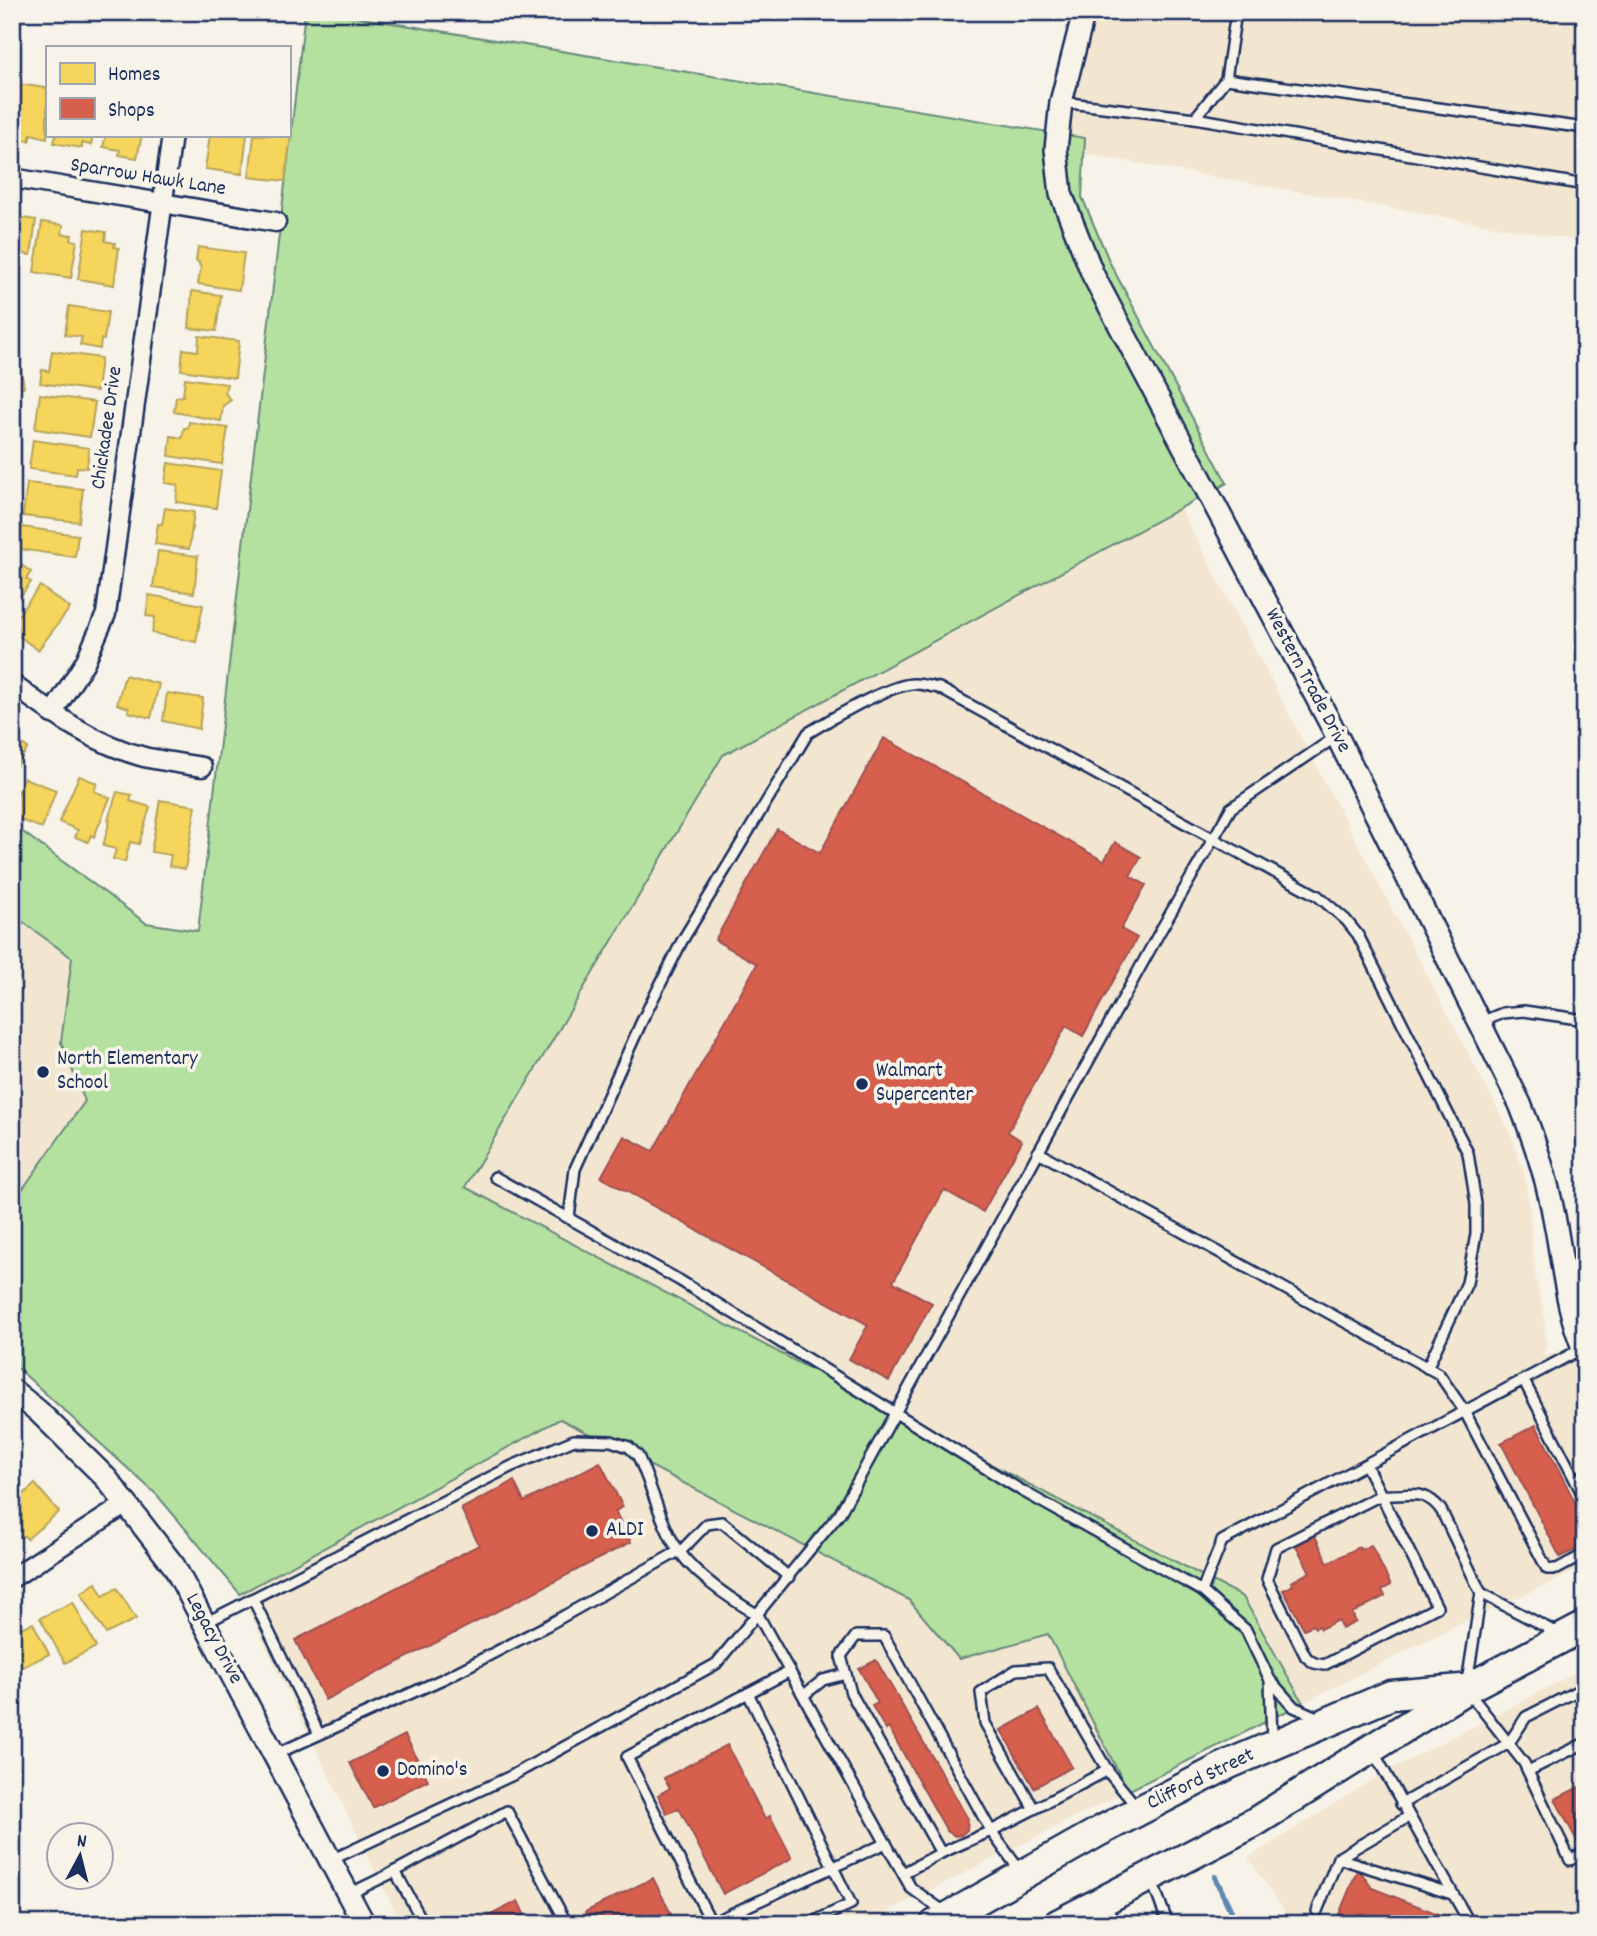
<svg xmlns="http://www.w3.org/2000/svg" width="1597" height="1936" viewBox="0 0 1597 1936" font-family="Dekko,sans-serif">
<rect width="100%" height="100%" fill="#f7f3e8"/>
<filter id="ink" filterUnits="userSpaceOnUse"><feTurbulence type="fractalNoise" baseFrequency=".0143" numOctaves="2"/><feDisplacementMap in="SourceGraphic" scale="14" xChannelSelector="R" yChannelSelector="G"/><feConvolveMatrix kernelMatrix="1 2 1 2 8 2 1 2 1" color-interpolation-filters="sRGB"/></filter>
<g filter="url(#ink)">
<g fill="#f2e6d1">
<polygon points="1075,12 1585,12 1585,242 1056,149"/>
<polygon points="1180,508 1511,1134 1523,1170 1529,1201 1535,1275 1543,1308 1547,1345 1543,1355 1585,1348 1585,1567 1455,1626 1303,1703 1242,1597 465,1187 723,755"/>
<polygon points="12,914 72,958 61,1042 85,1101 12,1204"/>
<polygon points="560,1419 909,1600 959,1659 1048,1633 1128,1791 863,1924 401,1924 240,1594"/>
<polygon points="1585,1668 1585,1882 1579,1885 1585,1897 1585,1924 1297,1924 1291,1921 1248,1858 1375,1778"/>
</g>
<polygon fill="#b4e19f" stroke="#68887e" stroke-width="2" points="305,12 326,12 1085,138 1082,197 1110,263 1227,483 723,755 465,1187 1243,1597 1303,1703 1128,1791 1048,1634 959,1659 909,1600 560,1419 240,1594 157,1495 12,1363 12,1204 85,1101 61,1042 72,958 12,914 12,824 146,923 198,931"/>
<g fill="#f6d55c" stroke="#b4a35d" stroke-width="2">
<polygon points="18,84 47,88 47,138 31,134 29,141 12,138 12,120"/>
<polygon points="289,128 292,128 285,181 249,177 254,135 289,135"/>
<polygon points="56,135 93,135 91,145 82,143 82,148 54,143"/>
<polygon points="106,135 142,135 137,158 119,155 120,150 103,147"/>
<polygon points="210,135 247,135 242,174 205,169"/>
<polygon points="17,217 36,220 31,255 12,252 12,219 16,220"/>
<polygon points="42,222 63,225 62,234 72,235 71,240 77,241 71,278 34,272"/>
<polygon points="86,229 106,232 105,241 115,243 114,247 119,248 114,285 78,279"/>
<polygon points="198,247 244,253 239,290 198,284 201,266 199,265 199,262 196,261"/>
<polygon points="192,291 221,295 216,331 189,328"/>
<polygon points="69,306 108,312 104,340 101,339 100,349 80,345 82,337 65,335"/>
<polygon points="199,336 239,341 235,378 181,370 183,349 198,351"/>
<polygon points="52,351 101,358 97,391 40,383 42,370 49,371"/>
<polygon points="21,370 24,387 17,388 20,407 12,408 12,371"/>
<polygon points="185,378 227,384 225,393 231,400 223,406 221,421 174,412 176,397 183,396"/>
<polygon points="40,394 95,402 90,437 35,429"/>
<polygon points="189,422 228,428 222,464 169,456 171,436 182,438 184,428 188,428"/>
<polygon points="33,440 89,448 87,468 77,467 76,475 29,469"/>
<polygon points="168,463 221,471 216,508 176,502 178,485 165,483"/>
<polygon points="27,483 83,489 79,522 23,516"/>
<polygon points="165,508 194,512 189,549 155,544 158,524 162,524"/>
<polygon points="22,527 78,535 75,557 19,549"/>
<polygon points="158,551 198,556 194,593 153,587"/>
<polygon points="12,558 31,572 26,579 31,582 12,608"/>
<polygon points="40,586 70,608 38,650 12,631 12,623"/>
<polygon points="149,595 203,605 196,642 152,633 155,617 146,616"/>
<polygon points="125,675 159,684 151,718 128,712 129,708 117,704"/>
<polygon points="167,693 203,698 199,729 163,721"/>
<polygon points="12,737 28,748 12,772"/>
<polygon points="79,776 97,783 94,791 110,798 94,837 91,835 88,842 75,837 78,830 59,822"/>
<polygon points="24,778 56,790 42,828 12,817 12,808"/>
<polygon points="117,792 132,795 130,801 150,807 139,844 130,842 125,862 113,859 116,849 103,846 110,820 108,820"/>
<polygon points="160,800 196,806 185,869 169,866 171,855 151,852"/>
<polygon points="12,1463 19,1470 12,1477"/>
<polygon points="35,1484 59,1512 27,1539 25,1536 19,1537 15,1528 12,1530 12,1505"/>
<polygon points="96,1583 103,1596 117,1588 136,1619 106,1634 81,1593"/>
<polygon points="73,1602 96,1647 65,1663 40,1618"/>
<polygon points="33,1623 49,1654 15,1671 12,1665 12,1634 13,1631"/>
<polygon points="12,1676 20,1692 12,1696"/>
</g>
<g fill="#d6604d" stroke="#9e5152" stroke-width="2">
<polygon points="884,738 1104,861 1115,842 1141,857 1130,876 1146,885 1121,929 1137,938 1083,1036 1066,1026 1008,1132 1022,1141 983,1212 944,1190 893,1282 932,1303 889,1381 849,1359 868,1325 601,1177 624,1136 653,1151 757,964 715,940 777,829 820,853"/>
<polygon points="1536,1425 1585,1522 1585,1545 1560,1557 1501,1443"/>
<polygon points="600,1462 623,1507 615,1511 631,1542 325,1700 295,1640 479,1545 461,1509 514,1481 524,1502"/>
<polygon points="1315,1536 1328,1563 1359,1547 1361,1550 1371,1545 1391,1585 1382,1590 1385,1596 1352,1613 1356,1622 1342,1629 1338,1620 1320,1629 1319,1626 1315,1628 1313,1625 1304,1629 1283,1590 1293,1585 1291,1582 1310,1572 1296,1546"/>
<polygon points="876,1660 968,1819 967,1830 961,1835 955,1836 947,1831 889,1728 886,1730 872,1706 878,1703 859,1669"/>
<polygon points="1039,1709 1072,1767 1034,1788 1001,1730"/>
<polygon points="405,1735 428,1780 373,1808 350,1763"/>
<polygon points="727,1745 765,1819 770,1816 792,1858 723,1894 679,1808 667,1814 658,1795 670,1788 664,1778"/>
<polygon points="1585,1784 1585,1842 1579,1845 1555,1799"/>
<polygon points="1358,1868 1372,1888 1446,1917 1444,1924 1335,1924"/>
<polygon points="653,1878 676,1924 591,1924 585,1912"/>
<polygon points="518,1901 527,1920 519,1924 478,1924 477,1922"/>
</g>
<g fill="none" stroke-linecap="round" stroke-linejoin="round">
<polyline stroke="#5f87b2" stroke-width="6" points="1215,1877 1237,1924"/>
<defs>
<g id="service">
<polyline points="1226,79 1585,128"/>
<polyline points="1061,102 1195,118 1585,185"/>
<polyline points="1195,118 1226,79 1236,12"/>
<polyline points="1481,1022 1503,1013 1524,1011 1585,1020"/>
<polyline points="1038,1152 1439,1374 1465,1412 1547,1569 1557,1569 1585,1554"/>
<polyline points="495,1177 679,1280 1024,1492 1202,1591 1246,1630 1270,1680 1294,1707 1319,1718"/>
<path d="M 569,1218 L 575,1169 L 641,1023 L 682,941 L 808,733 C 830,719 887,686 912,684 C 920,683 931,687 939,688 L 1318,896 L 1346,920 L 1358,935 L 1468,1153 L 1476,1204 L 1476,1234 L 1467,1283 L 1427,1368"/>
<polyline points="1524,1381 1585,1499"/>
<path d="M 1366,1465 L 1381,1495 L 1276,1548 L 1267,1579 L 1306,1657 L 1314,1663 L 1324,1665 L 1437,1607 L 1381,1495 C 1407,1497 1424,1487 1441,1510 L 1481,1593 L 1466,1689 L 1524,1763 L 1570,1860 L 1585,1852"/>
<polyline points="680,1552 707,1524 722,1522 789,1577"/>
<polyline points="1202,1591 1222,1541 1583,1348"/>
<polyline points="1481,1593 1557,1633"/>
<polyline points="253,1599 319,1734"/>
<path d="M 205,1623 L 512,1466 L 574,1440 L 611,1441 L 629,1447 L 638,1456 C 651,1484 658,1515 673,1542 C 691,1573 727,1597 758,1615 L 911,1888 L 946,1913"/>
<polyline points="1270,1680 1272,1741"/>
<polyline points="748,1693 851,1904 808,1924"/>
<polyline points="804,1695 823,1680 846,1674"/>
<polyline points="1373,1751 1470,1924"/>
<polyline points="276,1754 445,1678 548,1625 679,1551"/>
<polyline points="1528,1771 1585,1743"/>
<polyline points="1401,1804 1509,1743 1526,1717 1585,1687"/>
<polyline points="1034,1809 1108,1770"/>
<polyline points="1338,1858 1452,1894"/>
<polyline points="331,1860 513,1775 716,1664 840,1513 1158,935 1231,808 1337,736"/>
<polyline points="395,1871 424,1924"/>
<polyline points="1021,1872 991,1831 941,1853 851,1693 841,1656 856,1636 884,1636 991,1831 1034,1809 985,1723 981,1692 1016,1670 1048,1668 1109,1773 1136,1806"/>
<polyline points="903,1873 941,1853"/>
<polyline points="1152,1881 1168,1924"/>
<polyline points="349,1894 390,1874 507,1811 567,1924"/>
<polyline points="1105,1905 1116,1924"/>
<polyline points="1317,1911 1338,1858 1408,1817"/>
<polyline points="711,1923 886,1843"/>
<polyline points="712,1924 627,1757 790,1671"/>
</g>
<g id="minor">
<polyline points="12,178 276,222"/>
<path d="M 12,684 C 53,714 94,744 144,757 C 163,761 183,764 202,767"/>
<polyline points="52,714 85,662 106,614 172,135"/>
<polyline points="12,1578 126,1504"/>
</g>
<g id="tertiary">
<path d="M 1084,12 L 1061,102 L 1056,149 L 1061,194 L 1093,275 L 1337,736 L 1520,1104 C 1537,1146 1550,1189 1557,1233 C 1564,1273 1568,1314 1585,1352"/>
<polyline points="12,1390 38,1411 106,1478 174,1566 364,1924"/>
</g>
<g id="primary">
<polyline points="935,1924 1100,1831 1229,1764 1391,1695 1461,1689"/>
<polyline points="1058,1924 1255,1822 1466,1689 1585,1626"/>
</g>
</defs>
<use href="#service" stroke="#1b2f5e" stroke-width="14"/>
<use href="#minor" stroke="#1b2f5e" stroke-width="23"/>
<use href="#tertiary" stroke="#1b2f5e" stroke-width="26"/>
<use href="#primary" stroke="#1b2f5e" stroke-width="33"/>
<use href="#service" stroke="#f7f3e8" stroke-width="9"/>
<use href="#minor" stroke="#f7f3e8" stroke-width="18"/>
<use href="#tertiary" stroke="#f7f3e8" stroke-width="21"/>
<use href="#primary" stroke="#f7f3e8" stroke-width="28"/>
</g>
</g>
<g fill="#1b2f5e" stroke="#f7f3e8" stroke-width="2.5">
<circle cx="43" cy="1072" r="7"/>
<circle cx="862" cy="1084" r="7"/>
<circle cx="592" cy="1531" r="7"/>
<circle cx="383" cy="1771" r="7"/>
</g>
<g text-anchor="middle" dominant-baseline="central" stroke-width="7" stroke-linejoin="round" paint-order="stroke">
<g font-size="21" fill="#1b2f5e" stroke="#f7f3e8">
<text transform="translate(148 178) rotate(9)">Sparrow Hawk Lane</text>
<text transform="translate(108 428) rotate(-82)">Chickadee Drive</text>
<text transform="translate(1307 681) rotate(62)">Western Trade Drive</text>
<text transform="translate(213 1639) rotate(62)">Legacy Drive</text>
<text transform="translate(1201 1780) rotate(-26)">Clifford Street</text>
</g>
<g font-size="21" fill="#1b2f5e" stroke="#f7f3e8" text-anchor="start">
<text x="57" y="1060">North Elementary<tspan x="57" dy="24">School</tspan></text>
<text x="876" y="1072">Walmart<tspan x="876" dy="24">Supercenter</tspan></text>
<text x="606" y="1531">ALDI</text>
<text x="397" y="1771">Domino's</text>
</g>
</g>
<rect width="1597" height="1936" fill="none" stroke="#f7f3e8" stroke-width="42"/>
<rect x="21" y="21" width="1555" height="1894" fill="none" stroke="#1b2f5e" stroke-width="2.5" filter="url(#ink)"/>
<rect x="46" y="46" width="245" height="91" fill="#f7f3e8" stroke="#9fa5b1" stroke-width="2"/>
<rect x="60" y="63" width="35" height="21" fill="#f6d55c" stroke="#9fa5b1" stroke-width="2"/>
<text x="108" y="80" font-size="21" fill="#1b2f5e">Homes</text>
<rect x="60" y="98" width="35" height="21" fill="#d6604d" stroke="#9fa5b1" stroke-width="2"/>
<text x="108" y="116" font-size="21" fill="#1b2f5e">Shops</text>
<g transform="translate(80 1856) rotate(7)"><circle r="33" fill="#f7f3e8" stroke="#9fa5b1" stroke-width="2"/>
<path d="M0-5L12 26L0 18L-12 26Z" fill="#1b2f5e"/>
<text y="-10" font-size="19" font-weight="bold" text-anchor="middle" fill="#1b2f5e">N</text>
</g>
</svg>
